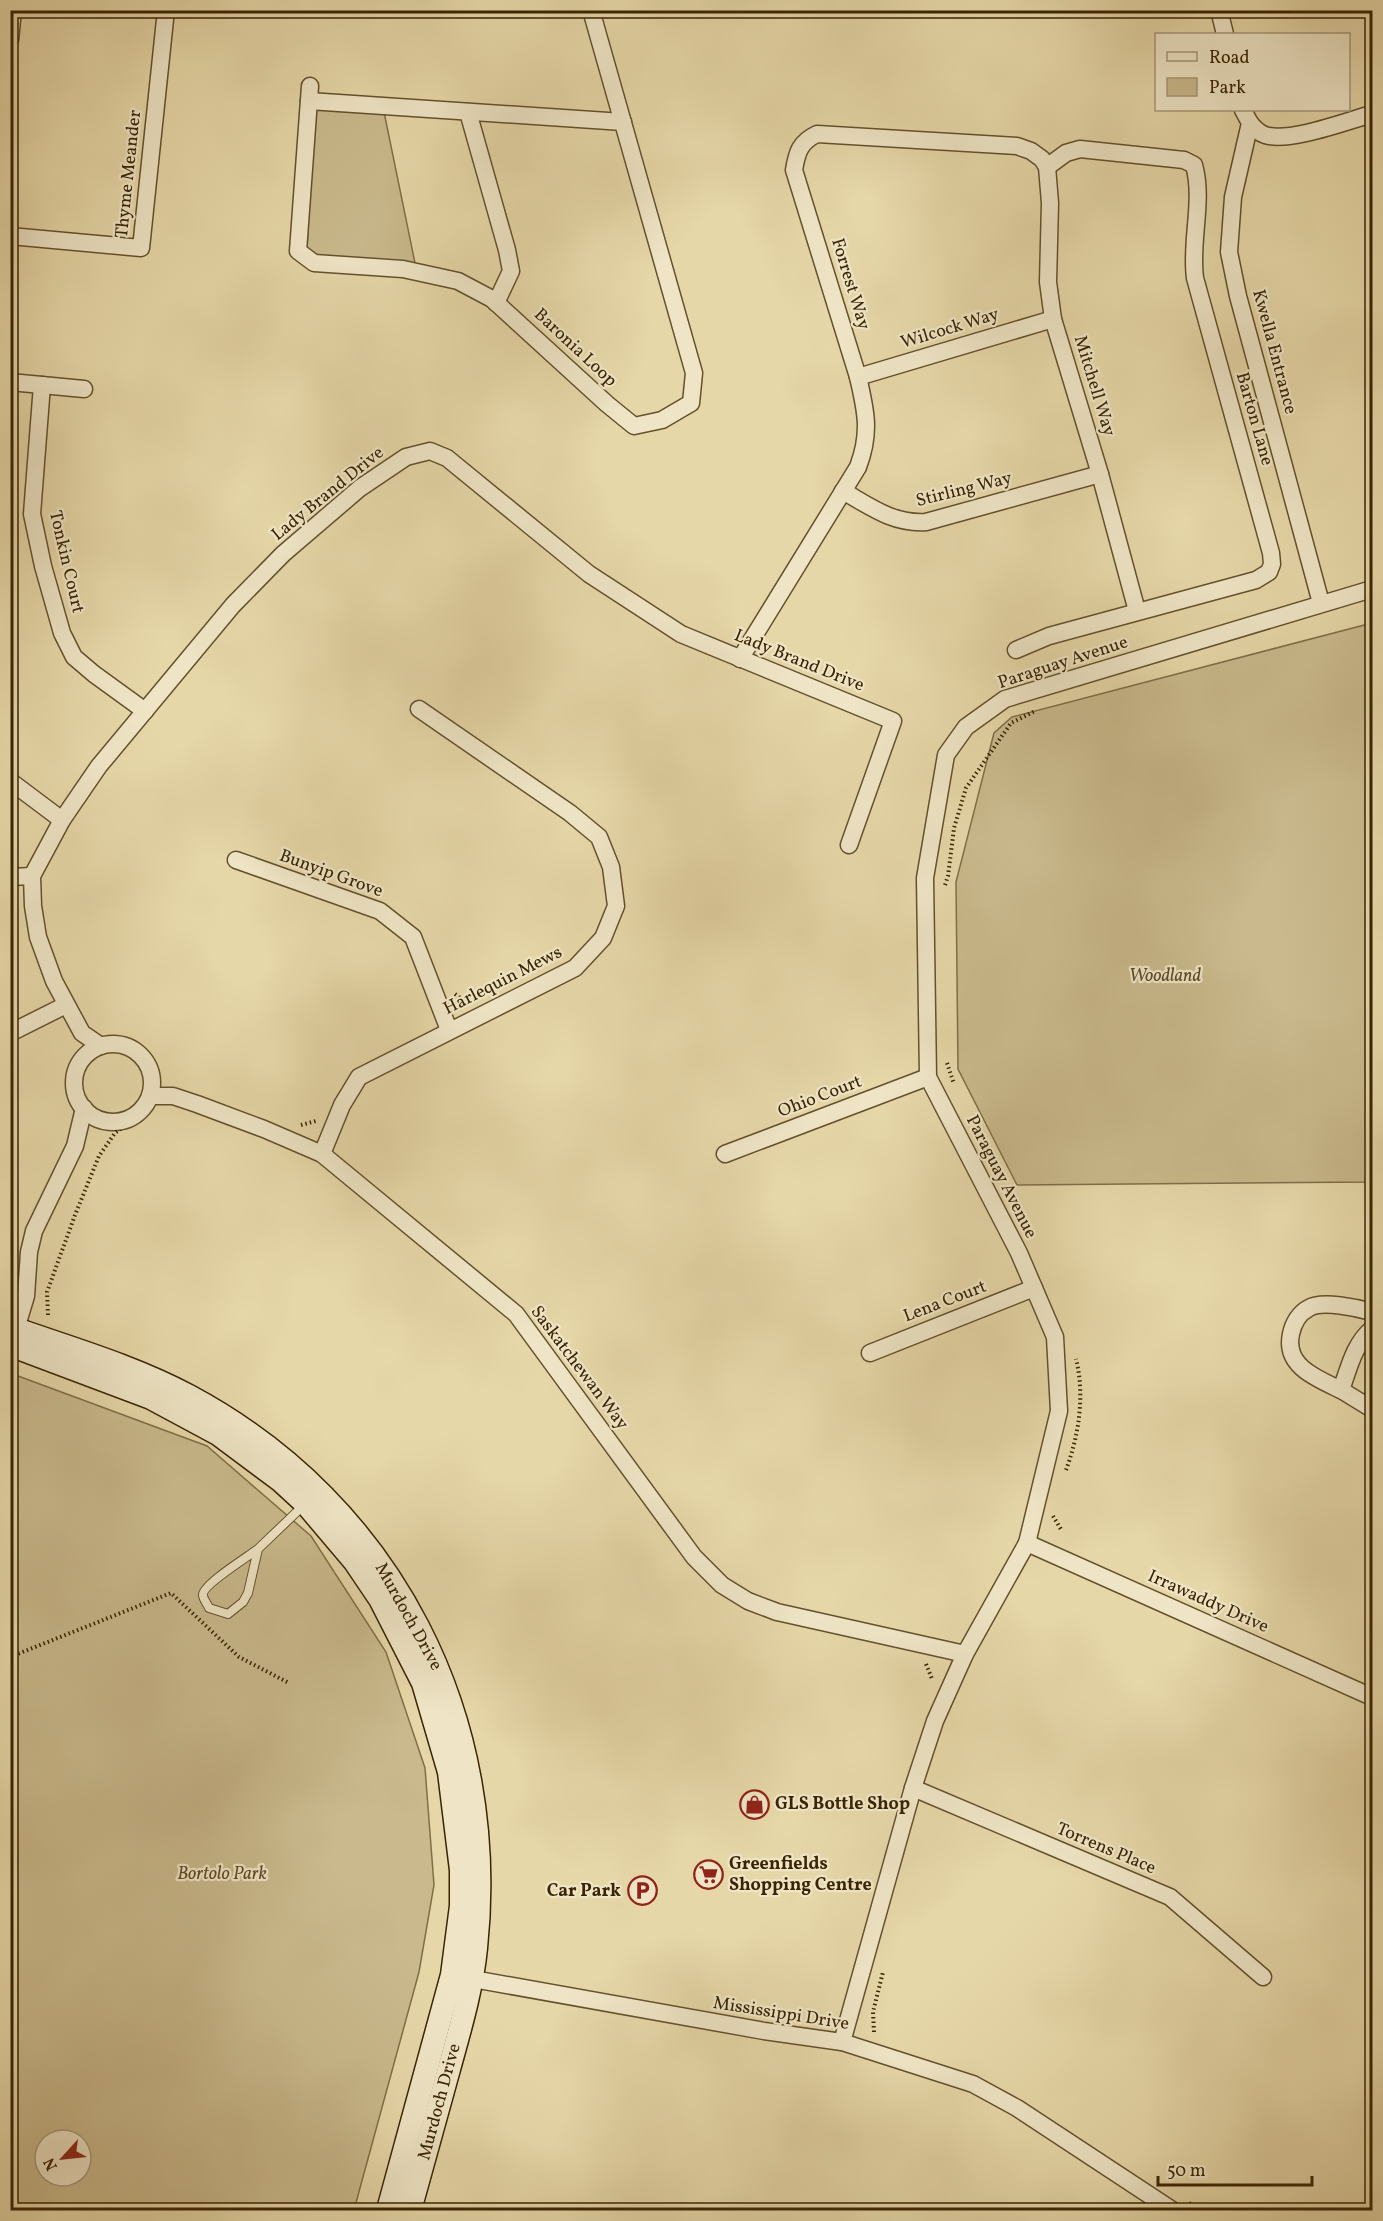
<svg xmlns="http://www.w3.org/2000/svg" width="1383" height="2221" viewBox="0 0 1383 2221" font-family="Vollkorn,serif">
<rect width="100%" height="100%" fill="#e6d7a8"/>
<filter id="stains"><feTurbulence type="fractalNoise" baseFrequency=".00333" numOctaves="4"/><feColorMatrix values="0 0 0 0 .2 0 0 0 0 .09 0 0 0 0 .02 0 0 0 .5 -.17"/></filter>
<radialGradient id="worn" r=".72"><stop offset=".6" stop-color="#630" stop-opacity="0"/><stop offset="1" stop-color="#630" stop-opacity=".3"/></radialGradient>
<g fill="#c9b98c" stroke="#816e48" stroke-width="1.5" fill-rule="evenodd">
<polygon points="315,108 384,112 415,263 314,256 307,248"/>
<polygon points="1372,623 1372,1182 1017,1185 958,1069 956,882 994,733 1012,717"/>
<path d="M 10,1373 L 207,1446 L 311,1536 L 386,1652 L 425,1768 L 434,1885 L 419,1972 L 354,2210 L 11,2210 ZM 45,2140 L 81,2140 L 81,2176 L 45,2176 Z"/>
</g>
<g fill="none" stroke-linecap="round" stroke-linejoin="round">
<defs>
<path id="service" d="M 258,1549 C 249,1556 202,1585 203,1595 C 203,1599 208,1605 209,1608 L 228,1614 L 243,1602 L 248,1593 L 258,1549 L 305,1504"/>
<g id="minor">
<polyline points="1219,10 1225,34"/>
<polyline points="10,40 13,10"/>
<polyline points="310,86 298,251 314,263 403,269 458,281 492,299 607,404 634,426 662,420 691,403 694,373 591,10"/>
<polyline points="309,101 623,122"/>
<polyline points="1243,110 1250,123 1233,197 1229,252 1238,296 1321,603"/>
<polyline points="468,112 507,250 511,271 496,303"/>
<path d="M 1250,123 C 1254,128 1259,133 1265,135 C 1289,143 1347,121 1372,114"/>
<polyline points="10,236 141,248 166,10"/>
<polyline points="858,377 1053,319"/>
<polyline points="10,382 84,389"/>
<polyline points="42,385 32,514 43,566 62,633 74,657 94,674 145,711"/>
<path d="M 843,491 C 871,507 893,524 926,522 L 1100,474"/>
<path d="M 1016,650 L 1049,636 L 1256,580 L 1269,572 L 1272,564 L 1271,553 L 1195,278 C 1190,241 1204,201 1194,165 L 1184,160 L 1080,149 L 1066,153 L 1047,167"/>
<path d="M 740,659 L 858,467 C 871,433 866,411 858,377 L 794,170 C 797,152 800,142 817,134 L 1017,146 L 1031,151 L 1042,159 L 1047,167 L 1050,203 L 1048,282 L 1053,319 L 1100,474 L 1137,611"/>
<polyline points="10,781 62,820"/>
<polyline points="236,860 380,911 413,937 449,1030"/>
<polyline points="10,877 32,876"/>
<polyline points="10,1033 66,1005"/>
<circle cx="113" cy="1083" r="39"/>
<polyline points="101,1046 82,1033 54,981 38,937 33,906 32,876 62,820 99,766 233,605 283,554 360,488 406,457 430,451 447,458 589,574 681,634 893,721 849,845"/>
<polyline points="150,1096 173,1096 197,1104 264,1129 322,1154 516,1314 694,1557 722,1585 748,1601 777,1612 965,1654"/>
<polyline points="322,1154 342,1105 359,1077 575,968 603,938 616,906 611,867 599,837 570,813 419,709"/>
<polyline points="725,1154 928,1077"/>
<path d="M 1372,1329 C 1354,1344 1349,1368 1341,1390 L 1372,1409"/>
<polyline points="13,1339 26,1296 29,1252 34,1231 75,1146 84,1108"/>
<polyline points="870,1353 1034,1288"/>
<path d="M 1341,1390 C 1316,1378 1284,1366 1291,1334 C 1293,1324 1299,1313 1309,1308 C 1322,1300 1358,1308 1372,1312"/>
<polyline points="1027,1543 1372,1697"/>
<polyline points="913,1788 1170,1897 1263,1977"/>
<polyline points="462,1977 764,2031 842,2042 973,2084 1017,2108 1172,2210"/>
<polyline points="842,2042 913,1788 935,1721 965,1654 1027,1543 1059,1411 1055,1337 1019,1253 928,1077 925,878 946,755 966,727 1005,699 1372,589"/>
</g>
<g id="secondary">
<path d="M 10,1327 C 70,1348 133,1366 189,1396 C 394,1506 500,1719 476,1948 C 472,1989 460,2029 449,2069 C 436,2116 423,2163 410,2210"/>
<polyline points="10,1345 151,1398 218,1434 281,1481 306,1504 355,1562 380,1599 423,1683 449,1772 461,1870 461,1906 452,1975 388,2210"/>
</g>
</defs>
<use href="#service" stroke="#64512c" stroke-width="10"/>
<use href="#minor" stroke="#64512c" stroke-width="19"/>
<use href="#secondary" stroke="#392403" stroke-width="25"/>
<g stroke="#392403" stroke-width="4" stroke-dasharray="1.5 3" stroke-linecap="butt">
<polyline points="945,885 948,876 954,828 966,788 1011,723 1035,711"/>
<polyline points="455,994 463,1000 470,1001"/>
<polyline points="947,1063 954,1084"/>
<polyline points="301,1125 316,1121"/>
<polyline points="48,1315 47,1292 75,1215 99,1156 115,1133 144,1112"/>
<path d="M 1066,1470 C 1079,1435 1085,1395 1076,1359"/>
<polyline points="1053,1516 1062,1531"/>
<polyline points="10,1657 171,1593 239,1657 289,1683"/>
<polyline points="926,1664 932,1679"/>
<polyline points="874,2032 873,2012 883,1972"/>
<polyline points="1189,2203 1201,2210"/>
</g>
<use href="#service" stroke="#efe5c6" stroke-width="8"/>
<use href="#minor" stroke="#efe5c6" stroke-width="16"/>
<use href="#secondary" stroke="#efe5c6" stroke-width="22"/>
</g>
<defs>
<symbol id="shop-ring" viewBox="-11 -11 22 22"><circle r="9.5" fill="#efe5c6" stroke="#8f2418" stroke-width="1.5"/><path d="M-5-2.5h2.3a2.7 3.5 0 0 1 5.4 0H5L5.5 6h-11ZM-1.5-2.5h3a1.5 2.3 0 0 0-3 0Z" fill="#8f2418"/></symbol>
<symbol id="supermarket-ring" viewBox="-11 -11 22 22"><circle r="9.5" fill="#efe5c6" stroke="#8f2418" stroke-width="1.5"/><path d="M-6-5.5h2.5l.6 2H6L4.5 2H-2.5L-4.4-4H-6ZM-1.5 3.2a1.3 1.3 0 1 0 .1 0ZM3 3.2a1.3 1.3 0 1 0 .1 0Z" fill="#8f2418"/></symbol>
<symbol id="parking-ring" viewBox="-11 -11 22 22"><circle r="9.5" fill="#efe5c6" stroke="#8f2418" stroke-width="1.5"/><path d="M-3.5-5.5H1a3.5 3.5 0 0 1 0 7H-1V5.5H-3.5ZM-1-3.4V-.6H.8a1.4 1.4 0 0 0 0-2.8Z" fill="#8f2418"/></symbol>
</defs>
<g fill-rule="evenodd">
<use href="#shop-ring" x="738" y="1788" width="33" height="33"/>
<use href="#supermarket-ring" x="692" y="1858" width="33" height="33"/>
<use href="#parking-ring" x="626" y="1874" width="33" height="33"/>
</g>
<g text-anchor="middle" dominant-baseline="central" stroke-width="4.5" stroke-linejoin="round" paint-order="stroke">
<g font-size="18" fill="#392403" stroke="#efe5c6">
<text transform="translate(129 174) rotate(-84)">Thyme Meander</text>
<text transform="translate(850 284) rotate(73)">Forrest Way</text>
<text transform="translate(950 329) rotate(-17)">Wilcock Way</text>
<text transform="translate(575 348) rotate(43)">Baronia Loop</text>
<text transform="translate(1274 352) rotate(75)">Kwella Entrance</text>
<text transform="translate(1094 386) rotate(73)">Mitchell Way</text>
<text transform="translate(1254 419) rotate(74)">Barton Lane</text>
<text transform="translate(964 490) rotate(-14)">Stirling Way</text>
<text transform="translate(328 494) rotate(-39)">Lady Brand Drive</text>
<text transform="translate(66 562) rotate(77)">Tonkin Court</text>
<text transform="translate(799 661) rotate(22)">Lady Brand Drive</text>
<text transform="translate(1063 663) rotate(-18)">Paraguay Avenue</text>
<text transform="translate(331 874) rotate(20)">Bunyip Grove</text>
<text transform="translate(503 981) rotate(-27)">Harlequin Mews</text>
<text transform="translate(820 1097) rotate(-21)">Ohio Court</text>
<text transform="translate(1001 1177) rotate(63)">Paraguay Avenue</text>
<text transform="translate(945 1302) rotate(-21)">Lena Court</text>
<text transform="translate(579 1368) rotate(53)">Saskatchewan Way</text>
<text transform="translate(1208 1602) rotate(24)">Irrawaddy Drive</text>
<text transform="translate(408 1617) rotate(61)">Murdoch Drive</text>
<text transform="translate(1106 1849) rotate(23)">Torrens Place</text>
<text transform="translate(781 2014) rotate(9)">Mississippi Drive</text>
<text transform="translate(440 2102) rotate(-75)">Murdoch Drive</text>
</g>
<g font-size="18" font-style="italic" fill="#5d4925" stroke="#efe5c6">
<text x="1165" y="976">Woodland</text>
<text x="222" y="1874">Bortolo Park</text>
</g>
<g font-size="18" font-weight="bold" fill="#392403" stroke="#efe5c6" text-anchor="start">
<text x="775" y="1804">GLS Bottle Shop</text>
<text x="729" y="1864">Greenfields<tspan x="729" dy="21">Shopping Centre</tspan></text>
<text x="621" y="1891" text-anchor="end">Car Park</text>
</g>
</g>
<rect width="1383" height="2221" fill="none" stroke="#e6d7a8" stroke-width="36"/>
<rect x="12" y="12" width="1359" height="2197" fill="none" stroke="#392403" stroke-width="3"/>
<rect x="18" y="18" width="1347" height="2185" fill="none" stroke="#392403" stroke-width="1.5"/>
<rect x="1155" y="33" width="195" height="78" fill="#efe5c6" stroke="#a69878" stroke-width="1.5"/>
<rect x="1167" y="52" width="30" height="9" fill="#efe5c6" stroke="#a69878" stroke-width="1.5"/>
<text x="1209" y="63" font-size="18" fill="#392403">Road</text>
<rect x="1167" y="78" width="30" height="18" fill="#c9b98c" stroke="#a69878" stroke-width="1.5"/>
<text x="1209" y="93" font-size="18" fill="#392403">Park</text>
<g transform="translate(63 2158) rotate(243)"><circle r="28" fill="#efe5c6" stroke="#a69878" stroke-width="1.5"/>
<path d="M0-4.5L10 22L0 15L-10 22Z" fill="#8f2418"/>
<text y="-9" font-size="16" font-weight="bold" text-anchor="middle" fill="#392403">N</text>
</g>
<path d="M1158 2176v9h154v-9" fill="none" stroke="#392403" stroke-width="3"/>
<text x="1167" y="2176" font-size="18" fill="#392403" stroke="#efe5c6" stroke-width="4.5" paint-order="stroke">50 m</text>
<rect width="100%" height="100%" filter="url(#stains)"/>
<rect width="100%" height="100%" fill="url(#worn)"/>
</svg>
